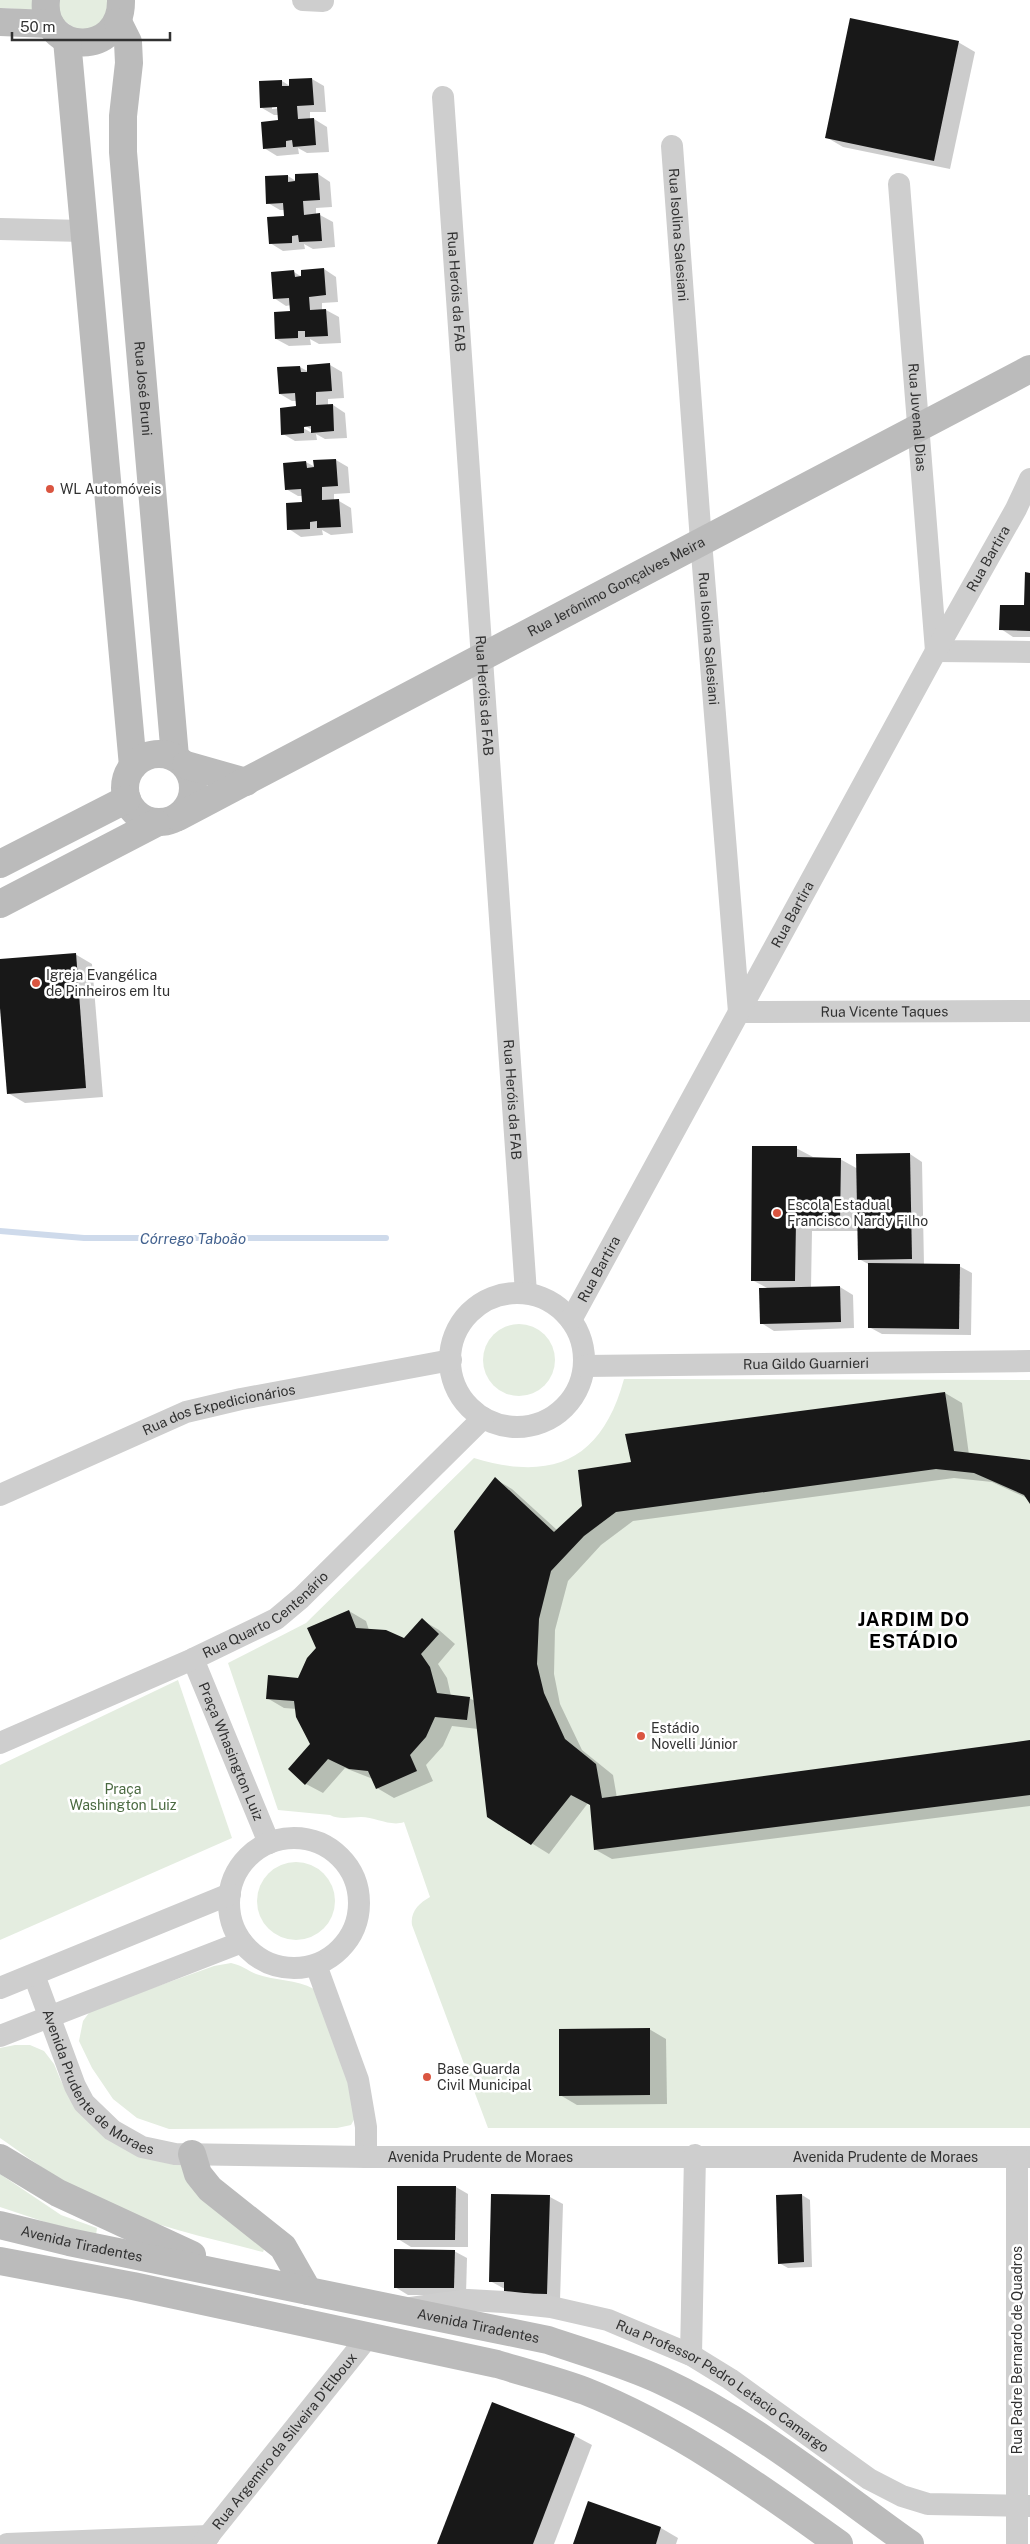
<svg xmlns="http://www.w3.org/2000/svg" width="1030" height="2544" viewBox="0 0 1030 2544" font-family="'Public Sans',sans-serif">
<rect width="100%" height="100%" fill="#fff"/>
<g fill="#e4ede0">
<polygon points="0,0 39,0 39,10 0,8"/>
<polygon points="57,0 111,0 105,23 80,32 59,17"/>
<circle cx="519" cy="1360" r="36"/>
<path d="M 624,1379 L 1030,1380 L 1030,2128 L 488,2128 L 412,1925 C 410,1912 419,1903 430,1897 L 404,1822 C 391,1827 375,1817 361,1817 C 351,1817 339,1820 330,1815 L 278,1810 L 228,1663 L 306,1623 L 474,1458 C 553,1482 602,1460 624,1379 Z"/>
<polygon points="178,1680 232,1838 0,1940 0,1765"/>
<circle cx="296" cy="1901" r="39"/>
<path d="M 231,1963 C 241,1965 247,1970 256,1974 C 276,1981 296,1979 314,1989 L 349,2083 L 356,2116 L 351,2125 L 337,2128 L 169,2129 L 137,2118 L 113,2099 L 92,2068 L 79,2041 L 83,2021 L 91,2010 L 214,1966 Z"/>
<path d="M 15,2045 L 30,2045 L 44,2051 L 54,2064 L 61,2081 L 74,2104 L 187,2163 L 265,2247 L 263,2252 C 209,2238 156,2227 106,2205 C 70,2189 33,2161 0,2138 L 0,2048 Z"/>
<polygon points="0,2174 61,2215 97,2228 96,2235 93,2238 0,2207"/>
</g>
<g fill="#0003" fill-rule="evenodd">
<polygon points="958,42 975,52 950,169 843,147 826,137"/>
<path d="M 312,79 L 324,86 L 326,112 L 310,112 L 310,120 L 314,119 L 327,127 L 329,152 L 307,153 L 298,148 L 299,154 L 277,156 L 264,148 L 279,122 L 278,115 L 274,115 L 262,108 L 282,81 L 290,86 ZM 283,105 L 283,108 L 272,109 L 272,106 Z"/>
<polygon points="318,174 330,182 332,207 316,208 316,215 320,215 333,222 335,247 313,249 304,244 305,249 283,251 270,243 285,217 285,210 280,210 268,203 288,176 296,181"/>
<polygon points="324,269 336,277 338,302 322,303 322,310 326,310 339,317 341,343 319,344 310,339 311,345 289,346 276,339 291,312 291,305 286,306 274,298 294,272 302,277"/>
<path d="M 330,365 L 342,372 L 344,398 L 328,399 L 328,406 L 333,405 L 345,413 L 347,438 L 325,439 L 316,434 L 317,440 L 295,441 L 283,434 L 297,407 L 297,401 L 292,401 L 280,394 L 300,367 L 309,372 ZM 299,422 L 312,430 L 312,433 L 298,425 Z"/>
<polygon points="336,460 348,467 350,493 334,494 334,501 339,501 351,508 353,533 331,535 322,530 323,535 301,537 289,529 303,503 303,496 298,496 286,489 306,462 315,467"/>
<polygon points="1030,574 1030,637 1013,637 1001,629 1026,606"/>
<polygon points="75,954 92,964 103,1097 25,1103 8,1093 0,992 0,961"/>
<polygon points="796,1148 813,1157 840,1159 858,1169 910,1154 922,1162 924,1265 959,1266 972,1273 971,1335 882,1334 869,1327 870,1265 859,1259 859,1231 812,1231 811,1288 840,1287 853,1295 854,1328 774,1331 761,1323 769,1289 752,1280"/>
<polygon points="945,1393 962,1403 969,1455 1030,1462 1030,1502 1027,1498 992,1482 954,1478 633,1521 601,1545 568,1581 555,1630 554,1674 560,1704 582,1750 613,1775 617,1798 1030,1741 1030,1806 612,1859 596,1850 592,1805 588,1803 549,1854 488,1816 478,1729 452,1726 443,1746 426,1765 433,1781 394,1798 377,1788 373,1779 345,1768 323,1793 306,1784 311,1744 297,1709 284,1708 267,1698 298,1679 349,1611 366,1621 369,1630 404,1640 422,1620 439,1630 455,1644 438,1664 447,1678 451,1696 469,1698 475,1701 495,1479 512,1489 557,1530 632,1463"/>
<polygon points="649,2029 666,2039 667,2104 577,2105 560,2095"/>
<polygon points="456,2187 468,2194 468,2247 411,2247 398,2239"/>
<polygon points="492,2195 550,2197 563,2204 560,2300 503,2288 490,2281"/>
<polygon points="802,2195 810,2200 812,2267 788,2268 779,2263"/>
<polygon points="454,2251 467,2258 466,2295 408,2295 395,2287"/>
<polygon points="493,2404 575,2436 592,2445 554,2544 438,2544"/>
<polygon points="589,2503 661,2528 678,2538 676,2544 574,2544"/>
</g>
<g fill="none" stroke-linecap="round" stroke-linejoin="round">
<polyline stroke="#cedaeb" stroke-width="6" points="0,1231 84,1238 386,1238"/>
</g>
<g fill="#181818">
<polygon points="850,18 959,41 934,161 825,138"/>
<polygon points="312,78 314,105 297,106 298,119 314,118 316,145 293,147 292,140 286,141 286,147 263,149 261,122 278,120 277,107 260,108 259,81 282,80 282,86 289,86 289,79"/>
<polygon points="318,173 320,200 303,201 304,215 320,213 322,241 299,242 298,235 292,236 292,243 269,244 267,217 284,216 283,203 266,204 265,176 288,175 288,182 295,181 295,174"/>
<polygon points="324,268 326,295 309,297 310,310 326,309 328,336 305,337 305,331 298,331 298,338 275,339 274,312 290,311 289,298 273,299 271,272 294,270 295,277 301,276 301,270"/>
<polygon points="330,363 332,391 316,392 316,405 333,404 334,431 311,433 311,426 304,427 304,433 281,435 280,408 296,406 295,393 279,394 277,367 300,366 301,372 307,372 307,365"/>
<polygon points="336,459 338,486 322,487 322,500 339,499 341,527 317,528 317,521 310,522 310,529 287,530 286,503 302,502 301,489 285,490 283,463 306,461 307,468 314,467 313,460"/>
<polygon points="1025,572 1030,573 1030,631 999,630 1000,605 1024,605"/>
<polygon points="76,953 86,1088 7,1094 0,1008 0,959"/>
<polygon points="752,1146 797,1146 797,1157 841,1158 840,1222 796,1222 795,1281 751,1281"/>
<polygon points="910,1153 912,1259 858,1260 856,1154"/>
<polygon points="868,1263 960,1264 959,1329 868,1328"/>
<polygon points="840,1286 841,1322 760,1324 759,1288"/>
<polygon points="945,1392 954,1451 1030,1460 1030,1504 1024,1495 974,1473 936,1469 616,1512 584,1536 551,1571 539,1619 537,1664 544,1693 565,1739 596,1764 602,1798 1030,1740 1030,1795 594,1850 590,1805 571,1795 531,1845 487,1817 454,1531 495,1477 554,1532 582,1506 578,1470 631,1462 625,1434"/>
<polygon points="349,1610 356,1628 386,1630 404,1638 422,1618 439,1634 421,1654 430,1667 437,1693 470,1697 467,1720 435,1717 426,1737 410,1755 417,1771 376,1789 368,1771 349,1769 328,1759 305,1785 288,1769 310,1744 296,1717 294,1701 266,1699 268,1675 298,1678 307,1658 316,1648 307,1628"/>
<polygon points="650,2028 650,2095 559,2096 559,2029"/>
<polygon points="397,2186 456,2186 455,2240 397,2240"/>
<polygon points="491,2194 550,2195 547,2294 504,2293 504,2282 489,2282"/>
<polygon points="802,2194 804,2262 778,2264 776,2195"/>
<polygon points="394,2249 455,2250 454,2288 394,2288"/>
<polygon points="492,2402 575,2434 533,2544 437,2544"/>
<polygon points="588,2501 661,2527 656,2544 573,2544"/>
</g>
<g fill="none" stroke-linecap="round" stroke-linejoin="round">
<g stroke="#cecece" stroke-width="22">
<polyline points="303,0 323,1"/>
<path id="s1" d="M 443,97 L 526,1293"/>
<path id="s2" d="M 672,146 L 701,541 L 739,1012 L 1030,1011"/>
<path id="s3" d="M 899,184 L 936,651 L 1030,652"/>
<polyline points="0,229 83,231"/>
<circle cx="517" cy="1360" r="67"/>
<path id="s4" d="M 571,1320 L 936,651 L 1016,509 L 1030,479"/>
<path id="s5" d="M 584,1366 L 1030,1361"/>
<path id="s6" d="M 0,1495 L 186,1412 L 241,1399 L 451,1360"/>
<path id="s7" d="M 193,1659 L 269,1843"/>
<path id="s8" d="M 0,1743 L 193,1659 L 276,1619 L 301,1598 L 483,1418"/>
<circle cx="294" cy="1903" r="65"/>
<polyline points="316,1965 358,2080 366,2127 366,2157"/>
<path id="s9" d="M 34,1975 L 75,2086 L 84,2103 L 112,2130 L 142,2147 L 175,2154 L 366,2157 L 1030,2157"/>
<polyline points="0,1988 230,1894"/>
<polyline points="0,2036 242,1942"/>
<path id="s10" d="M 411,2308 L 468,2300 L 504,2302 L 551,2307 L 608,2320 L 691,2355 L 730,2379 L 869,2479 L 902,2496 L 928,2504 L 1030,2506"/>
<polyline points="691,2355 695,2155"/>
<polyline points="7,2544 209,2536"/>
<path id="s11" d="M 202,2544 L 367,2338"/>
<polyline points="1017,2544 1017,2157"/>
</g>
<g stroke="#bbb" stroke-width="28">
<path d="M 46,0 C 40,54 122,59 121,0"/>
<polyline points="0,22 50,24"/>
<path id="s12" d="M 118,22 L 128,42 L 129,63 L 123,116 L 123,152 L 175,757"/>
<polyline points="67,40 133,766"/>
<circle cx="159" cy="788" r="34"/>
<polyline points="186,765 246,782"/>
<path id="s13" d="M 178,817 L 1030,369"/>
<polyline points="0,864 127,799"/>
<polyline points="0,904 156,823"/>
<polyline points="192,2154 198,2174 210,2189 283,2247 308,2291"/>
<polyline points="0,2158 58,2193 192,2255"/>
<path id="s14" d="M 0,2225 L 69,2242 L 548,2340 C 586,2353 626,2364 662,2381 C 752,2423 830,2487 910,2544"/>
<path d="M 0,2261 L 133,2286 L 497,2364 C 526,2373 556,2380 585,2391 C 678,2428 758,2486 839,2544"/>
</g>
</g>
<g fill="#da5540" stroke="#fff" stroke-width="2">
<circle cx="50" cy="489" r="5"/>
<circle cx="36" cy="983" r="5"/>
<circle cx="777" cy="1213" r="5"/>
<circle cx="641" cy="1736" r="5"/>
<circle cx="427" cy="2077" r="5"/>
</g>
<g text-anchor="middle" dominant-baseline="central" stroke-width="5" stroke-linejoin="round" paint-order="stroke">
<g font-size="14" fill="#313131" stroke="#fff">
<text stroke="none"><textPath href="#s2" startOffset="89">Rua Isolina Salesiani</textPath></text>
<text stroke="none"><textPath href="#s1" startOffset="195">Rua Heróis da FAB</textPath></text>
<text stroke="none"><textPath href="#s12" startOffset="370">Rua José Bruni</textPath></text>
<text stroke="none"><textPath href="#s3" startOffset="234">Rua Juvenal Dias</textPath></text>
<text stroke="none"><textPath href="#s4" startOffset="868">Rua Bartira</textPath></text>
<text stroke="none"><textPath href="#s13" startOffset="495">Rua Jerônimo Gonçalves Meira</textPath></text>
<text stroke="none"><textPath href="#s2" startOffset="494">Rua Isolina Salesiani</textPath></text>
<text stroke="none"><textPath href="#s1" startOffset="600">Rua Heróis da FAB</textPath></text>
<text stroke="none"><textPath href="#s4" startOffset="462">Rua Bartira</textPath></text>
<text stroke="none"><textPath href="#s2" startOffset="1014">Rua Vicente Taques</textPath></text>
<text stroke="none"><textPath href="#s1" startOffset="1005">Rua Heróis da FAB</textPath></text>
<text stroke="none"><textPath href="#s4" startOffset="58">Rua Bartira</textPath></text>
<text stroke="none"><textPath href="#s5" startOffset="222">Rua Gildo Guarnieri</textPath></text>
<text stroke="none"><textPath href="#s6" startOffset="236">Rua dos Expedicionários</textPath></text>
<text stroke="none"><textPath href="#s8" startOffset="296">Rua Quarto Centenário</textPath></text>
<text stroke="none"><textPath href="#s7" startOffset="100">Praça Whasington Luiz</textPath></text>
<text stroke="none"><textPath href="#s9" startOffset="130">Avenida Prudente de Moraes</textPath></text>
<text stroke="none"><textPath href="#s9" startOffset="550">Avenida Prudente de Moraes</textPath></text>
<text stroke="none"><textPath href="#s9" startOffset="955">Avenida Prudente de Moraes</textPath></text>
<text stroke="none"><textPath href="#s14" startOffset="84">Avenida Tiradentes</textPath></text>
<text stroke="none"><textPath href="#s14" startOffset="489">Avenida Tiradentes</textPath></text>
<text transform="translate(1017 2350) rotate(-90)">Rua Padre Bernardo de Quadros</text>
<text stroke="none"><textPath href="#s10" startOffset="332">Rua Professor Pedro Letacio Camargo</textPath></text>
<text stroke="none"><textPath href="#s11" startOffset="132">Rua Argemiro da Silveira D'Elboux</textPath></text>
</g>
<g font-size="14" fill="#313131" stroke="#fff" text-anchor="start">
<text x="60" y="489">WL Automóveis</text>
<text x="46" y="975">Igreja Evangélica<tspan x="46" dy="16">de Pinheiros em Itu</tspan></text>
<text x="787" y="1205">Escola Estadual<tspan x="787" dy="16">Francisco Nardy Filho</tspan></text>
<text x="651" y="1728">Estádio<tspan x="651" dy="16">Novelli Júnior</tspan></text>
<text x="437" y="2069">Base Guarda<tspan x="437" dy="16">Civil Municipal</tspan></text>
</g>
<g font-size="14" fill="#4b6a41" stroke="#fff">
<text x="123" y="1789">Praça<tspan x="123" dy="16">Washington Luiz</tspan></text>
</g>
<g font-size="15" font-style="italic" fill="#43628f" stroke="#fff">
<text x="193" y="1238">Córrego Taboão</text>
</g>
<g font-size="19" font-weight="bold" letter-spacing="1" fill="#000" stroke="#fff">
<text x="914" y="1619">JARDIM DO<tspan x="914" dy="22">ESTÁDIO</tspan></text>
</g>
</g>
<path d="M12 32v8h158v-8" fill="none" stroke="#313131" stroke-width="2.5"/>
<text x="20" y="32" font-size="15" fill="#313131" stroke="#ffffff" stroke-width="4" paint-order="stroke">50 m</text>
</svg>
